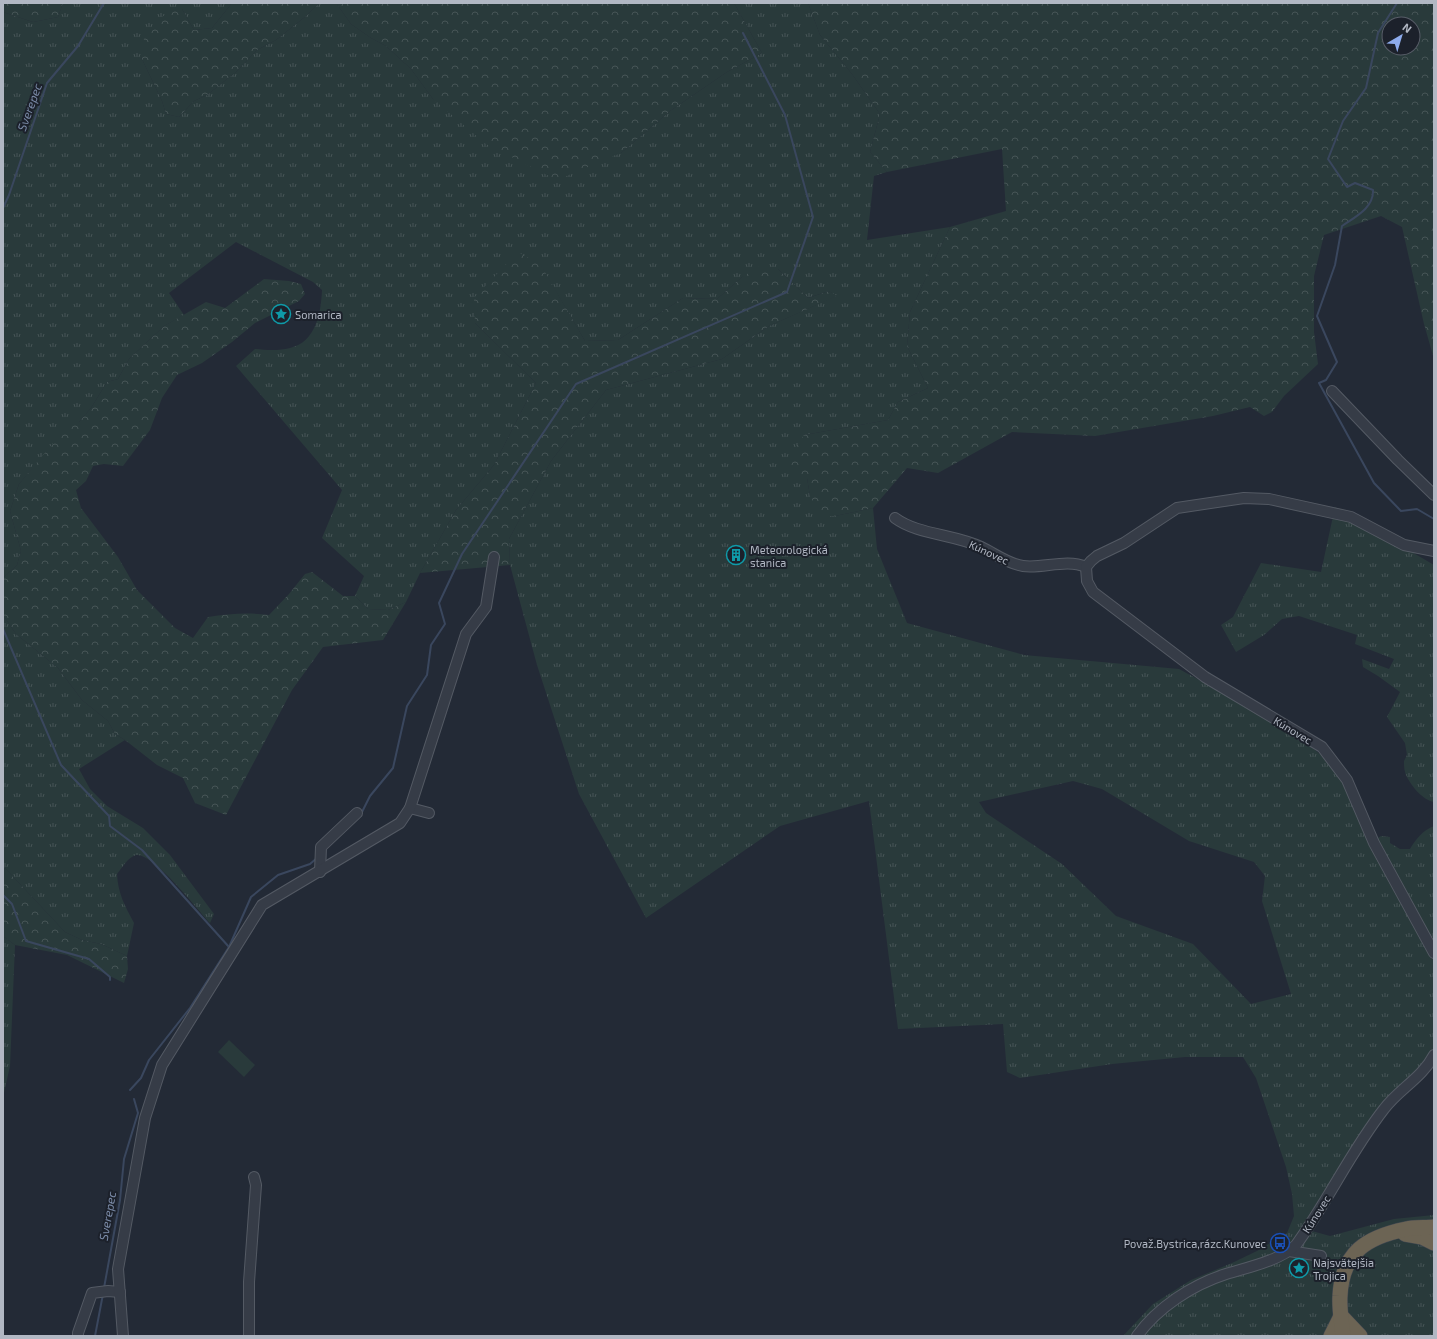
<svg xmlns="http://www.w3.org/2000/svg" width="1437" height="1339" viewBox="0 0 1437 1339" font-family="'Exo 2',sans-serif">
<defs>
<pattern id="grass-tufts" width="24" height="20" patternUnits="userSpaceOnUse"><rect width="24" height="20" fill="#293a3b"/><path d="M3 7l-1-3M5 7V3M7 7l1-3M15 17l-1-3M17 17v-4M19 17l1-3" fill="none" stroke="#465456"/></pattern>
<pattern id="forest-crowns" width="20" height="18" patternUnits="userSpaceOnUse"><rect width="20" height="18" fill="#293a3b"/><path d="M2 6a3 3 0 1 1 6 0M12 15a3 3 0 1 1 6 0" fill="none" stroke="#465456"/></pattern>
</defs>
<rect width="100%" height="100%" fill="#232a36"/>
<g fill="url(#grass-tufts)" fill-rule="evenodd">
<path d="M 63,3 L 232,3 L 212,28 L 194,30 L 182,9 L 141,57 L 162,101 L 166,114 L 179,117 L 194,101 L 207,95 L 236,72 L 257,50 L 276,40 L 306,16 L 319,3 L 336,3 L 351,24 L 371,38 L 386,46 L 411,69 L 433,99 L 621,153 L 670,111 L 727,72 L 762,53 L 734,3 L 808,3 L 820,35 L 852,74 L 880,114 L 870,152 L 887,172 L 874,176 L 867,240 L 950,227 L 910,312 L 907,346 L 928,388 L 898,402 L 888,420 L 804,435 L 807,478 L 810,496 L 835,516 L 873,508 L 877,549 L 907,623 L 1024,655 L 1179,669 L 1269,718 L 1315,750 L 1329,762 L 1341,779 L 1370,843 L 1381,836 L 1390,837 L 1390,843 L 1400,849 L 1410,849 C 1416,839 1422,831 1434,826 L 1434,1051 L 1360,1139 L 1301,1228 L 1330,1236 L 1394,1219 L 1434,1215 L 1434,1336 L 1123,1336 L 1153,1304 L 1191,1280 L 1232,1263 L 1257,1251 L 1287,1233 L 1294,1216 L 1292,1194 L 1286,1167 L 1256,1078 L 1243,1057 L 1185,1057 L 1112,1064 L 1020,1078 L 1007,1072 L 1003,1024 L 898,1029 L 869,801 L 780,826 L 646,918 L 579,794 L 537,665 L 510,565 L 509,539 L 551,461 L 606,390 L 722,359 L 769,326 L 836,296 L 829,291 L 808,298 L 778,269 L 742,277 L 717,299 L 683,298 L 618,340 L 585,341 L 541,266 L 475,323 L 536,383 L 494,465 L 456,510 L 420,573 L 406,602 L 388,610 L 368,609 L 355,596 L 364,576 L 322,538 L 342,490 L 236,366 L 255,349 C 266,350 279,351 290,348 C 316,342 321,313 322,290 L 313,282 L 236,242 L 169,293 L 184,315 L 164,326 L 129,359 L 118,379 L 107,382 L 91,408 L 79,422 L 40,460 L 19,484 L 10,511 L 21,551 L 17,565 L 3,578 L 3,12 L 33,22 L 58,17 ZM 1073,781 L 1102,789 L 1189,841 L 1254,862 L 1265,876 L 1262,901 L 1291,994 L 1251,1004 L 1193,944 L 1116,916 L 1062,864 L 986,813 L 979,802 Z"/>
<path d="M 1335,507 L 1434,565 L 1434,802 C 1423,800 1412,787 1407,777 C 1404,772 1404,766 1404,761 L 1407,755 L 1405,743 L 1387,717 L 1400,692 L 1378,676 L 1363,667 L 1362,659 L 1389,669 L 1394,659 L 1355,644 L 1357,635 L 1299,616 L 1282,619 L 1264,635 L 1236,652 L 1221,625 L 1233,617 L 1261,563 L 1321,572 Z"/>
<path d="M 3,615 L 16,634 L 58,668 L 82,700 L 108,721 L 115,734 L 125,740 L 79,769 L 90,789 L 107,806 L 143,828 L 170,855 L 214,914 L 210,923 C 198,910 153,852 136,855 C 128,857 122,868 117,874 C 118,894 125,906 134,923 L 127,956 L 101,944 L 82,940 L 65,932 L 3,866 Z"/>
<polygon points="3,936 15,945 10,1066 3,1097"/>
</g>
<g fill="url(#forest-crowns)" fill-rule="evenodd">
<polygon points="3,3 63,3 58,17 33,22 3,12"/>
<polygon points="232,3 319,3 306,16 276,40 257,50 236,72 207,95 194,101 179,117 166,114 162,101 141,57 145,33 171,9 182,9 194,30 212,28"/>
<polygon points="336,3 734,3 762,53 727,72 670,111 621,153 557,180 486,144 433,99 411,69 386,46 371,38 351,24"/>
<path d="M 808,3 L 1434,3 L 1434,359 L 1424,324 L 1402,227 L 1381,216 L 1324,235 L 1314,276 L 1314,332 L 1318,364 L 1284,396 L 1272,412 L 1264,416 L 1250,407 L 1213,416 L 1095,436 L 1012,432 L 938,473 L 907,468 L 873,508 L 835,516 L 821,516 L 810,496 L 807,478 L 788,468 L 795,448 L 804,435 L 888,420 L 898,402 L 928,388 L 907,346 L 910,312 L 950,227 L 1006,211 L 1002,149 L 887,172 L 870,152 L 880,114 L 852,74 L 820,35 ZM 1389,24 L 1413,24 L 1413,48 L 1389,48 Z"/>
<polygon points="518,252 541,265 585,341 618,340 683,298 717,299 742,277 760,266 778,269 808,298 829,291 837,296 769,326 722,359 606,390 551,461 509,539 510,565 420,573 456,510 494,465 536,383 475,323 474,298"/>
<path d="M 264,279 L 289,281 L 301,284 L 305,294 L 299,301 L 255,323 L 232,342 L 202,363 L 177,375 L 162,398 L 150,430 L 123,466 L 104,464 L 93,466 L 86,481 L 76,490 L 81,508 L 118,557 L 137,590 L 175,628 L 193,638 L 208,617 C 229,614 248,612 269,615 L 289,594 L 305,574 L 312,572 L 343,596 L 355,596 L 368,609 L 388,610 L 406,602 L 383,640 L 323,647 L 292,690 L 226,815 L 195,803 L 183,778 L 157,765 L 125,740 L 115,734 L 108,721 L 82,700 L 58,668 L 16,634 L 3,615 L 3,578 L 17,565 L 21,551 L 10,511 L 19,484 L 68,425 L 79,422 L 91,408 L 107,382 L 118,379 L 129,359 L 164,326 L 206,302 L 225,308 Z"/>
<polygon points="3,866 65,932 82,940 101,944 127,956 128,969 124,983 67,955 15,945 3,936"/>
</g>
<polygon fill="#293a3b" points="229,1040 255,1065 244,1077 218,1052"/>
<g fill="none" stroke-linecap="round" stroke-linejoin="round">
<g stroke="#3a475e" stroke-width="2">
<path d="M 1397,3 L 1378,33 L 1366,88 L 1343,121 L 1328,159 L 1347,187 L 1355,183 L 1373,190 C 1374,208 1355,217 1342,226 L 1335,265 L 1317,316 L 1337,362 L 1326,380 L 1319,383 L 1374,483 L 1401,511 L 1417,509 L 1434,519"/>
<polyline points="3,208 9,195 47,83 78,46 104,3"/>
<polyline points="3,629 61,765 109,816 110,826 142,850 229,947"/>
<polyline points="360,816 370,796 393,768 407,706 427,675 431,645 445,624 439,603 462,554 576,384 787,292 813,217 785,115 743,33"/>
<polyline points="3,895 12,904 26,941 89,959 110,977 110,980"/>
<polyline points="130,1090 141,1078 149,1060 190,1008 229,947 251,897 278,875 310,864 317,858"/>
<polyline points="104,1288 120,1200 124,1159 138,1113 134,1099"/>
<polyline points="95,1336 103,1294"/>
</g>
<defs>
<g id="minor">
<polyline points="1332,391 1398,460 1434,495"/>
<path d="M 895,518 C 918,535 954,534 981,547 C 994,553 1008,564 1023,566 C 1043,569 1066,558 1086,567"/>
<polyline points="1434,551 1404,545 1351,517 1269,499 1244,498 1177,508 1124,543 1097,556 1091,561 1086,567 1087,581 1093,592 1205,677 1322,747 1347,780 1374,843 1434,953"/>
<polyline points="410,808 429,813"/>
<polyline points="320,872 321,847 357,813"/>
<polyline points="1289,1251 1321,1256"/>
<polyline points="78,1336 78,1333 92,1293 108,1291 120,1292"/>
<polyline points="123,1336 118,1269 145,1118 162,1065 262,905 400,823 410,808 466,634 486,607 494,557"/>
<polyline points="249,1336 249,1282 256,1185 254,1177"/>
<path d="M 1137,1336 C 1158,1307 1192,1285 1226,1274 C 1249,1267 1279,1261 1296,1245 C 1328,1201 1351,1151 1384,1109 C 1399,1089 1422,1078 1434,1055"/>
</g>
<g id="highway">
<polyline points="1405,1234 1422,1237 1434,1243"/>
<polyline points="1341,1316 1360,1336"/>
<polyline points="1331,1336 1341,1316"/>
<path d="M 1343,1336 C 1342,1323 1339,1309 1340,1296 C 1342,1252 1367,1237 1406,1229 C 1415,1227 1425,1228 1434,1227"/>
</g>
</defs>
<use href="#minor" stroke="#545a64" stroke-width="12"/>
<use href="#highway" stroke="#414751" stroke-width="16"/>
<use href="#minor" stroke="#363c47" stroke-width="10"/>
<use href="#highway" stroke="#6c6454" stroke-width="15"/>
</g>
<defs>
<symbol id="sight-ring" viewBox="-11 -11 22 22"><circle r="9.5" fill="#1c212b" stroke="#0f9aa8" stroke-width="1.5"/><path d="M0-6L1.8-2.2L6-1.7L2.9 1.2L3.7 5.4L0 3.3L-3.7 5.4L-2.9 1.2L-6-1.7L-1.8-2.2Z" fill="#0f9aa8"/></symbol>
<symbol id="building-ring" viewBox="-11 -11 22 22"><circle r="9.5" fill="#1c212b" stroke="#0f9aa8" stroke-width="1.5"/><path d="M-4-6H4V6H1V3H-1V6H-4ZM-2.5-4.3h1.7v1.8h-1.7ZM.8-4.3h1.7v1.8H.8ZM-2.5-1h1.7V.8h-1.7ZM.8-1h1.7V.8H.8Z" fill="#0f9aa8"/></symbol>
<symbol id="bus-ring" viewBox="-11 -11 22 22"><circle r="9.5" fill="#1c212b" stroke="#1a4fb4" stroke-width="1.5"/><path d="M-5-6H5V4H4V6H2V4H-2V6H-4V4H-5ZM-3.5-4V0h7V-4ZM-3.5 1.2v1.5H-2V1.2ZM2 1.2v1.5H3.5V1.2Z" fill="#1a4fb4"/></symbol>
</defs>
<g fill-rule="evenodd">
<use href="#sight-ring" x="270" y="303" width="22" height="22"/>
<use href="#building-ring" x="725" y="544" width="22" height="22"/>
<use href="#bus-ring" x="1269" y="1232" width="22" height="22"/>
<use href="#sight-ring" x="1288" y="1257" width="22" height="22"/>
</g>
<g text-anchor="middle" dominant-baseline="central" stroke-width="4" stroke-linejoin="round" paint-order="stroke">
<g font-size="11" fill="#b1b7c3" stroke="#1c212b" text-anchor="start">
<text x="295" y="314">Somarica</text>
<text x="750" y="549">Meteorologická<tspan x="750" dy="13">stanica</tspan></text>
<text x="1266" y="1243" text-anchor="end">Považ.Bystrica,rázc.Kunovec</text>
<text x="1313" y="1262">Najsvätejšia<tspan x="1313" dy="13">Trojica</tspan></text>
</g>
<g font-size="11" fill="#b1b7c3" stroke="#1c212b">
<text transform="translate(989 552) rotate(25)">Kúnovec</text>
<text transform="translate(1293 730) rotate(31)">Kúnovec</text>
<text transform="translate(1316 1214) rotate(-58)">Kúnovec</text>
</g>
<g font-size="12" font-style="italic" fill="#7c8ca9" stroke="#1c212b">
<text transform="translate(29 107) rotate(-70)">Sverepec</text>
<text transform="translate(107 1216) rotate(-80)">Sverepec</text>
</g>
</g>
<rect width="1437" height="1339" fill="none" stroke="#b1b7c3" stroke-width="8"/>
<g transform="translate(1401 36) rotate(38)"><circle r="19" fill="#1c212b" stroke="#585d68"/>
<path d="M0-3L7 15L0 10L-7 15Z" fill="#8dabec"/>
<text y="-6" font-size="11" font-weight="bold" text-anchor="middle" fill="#b1b7c3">N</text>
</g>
</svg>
